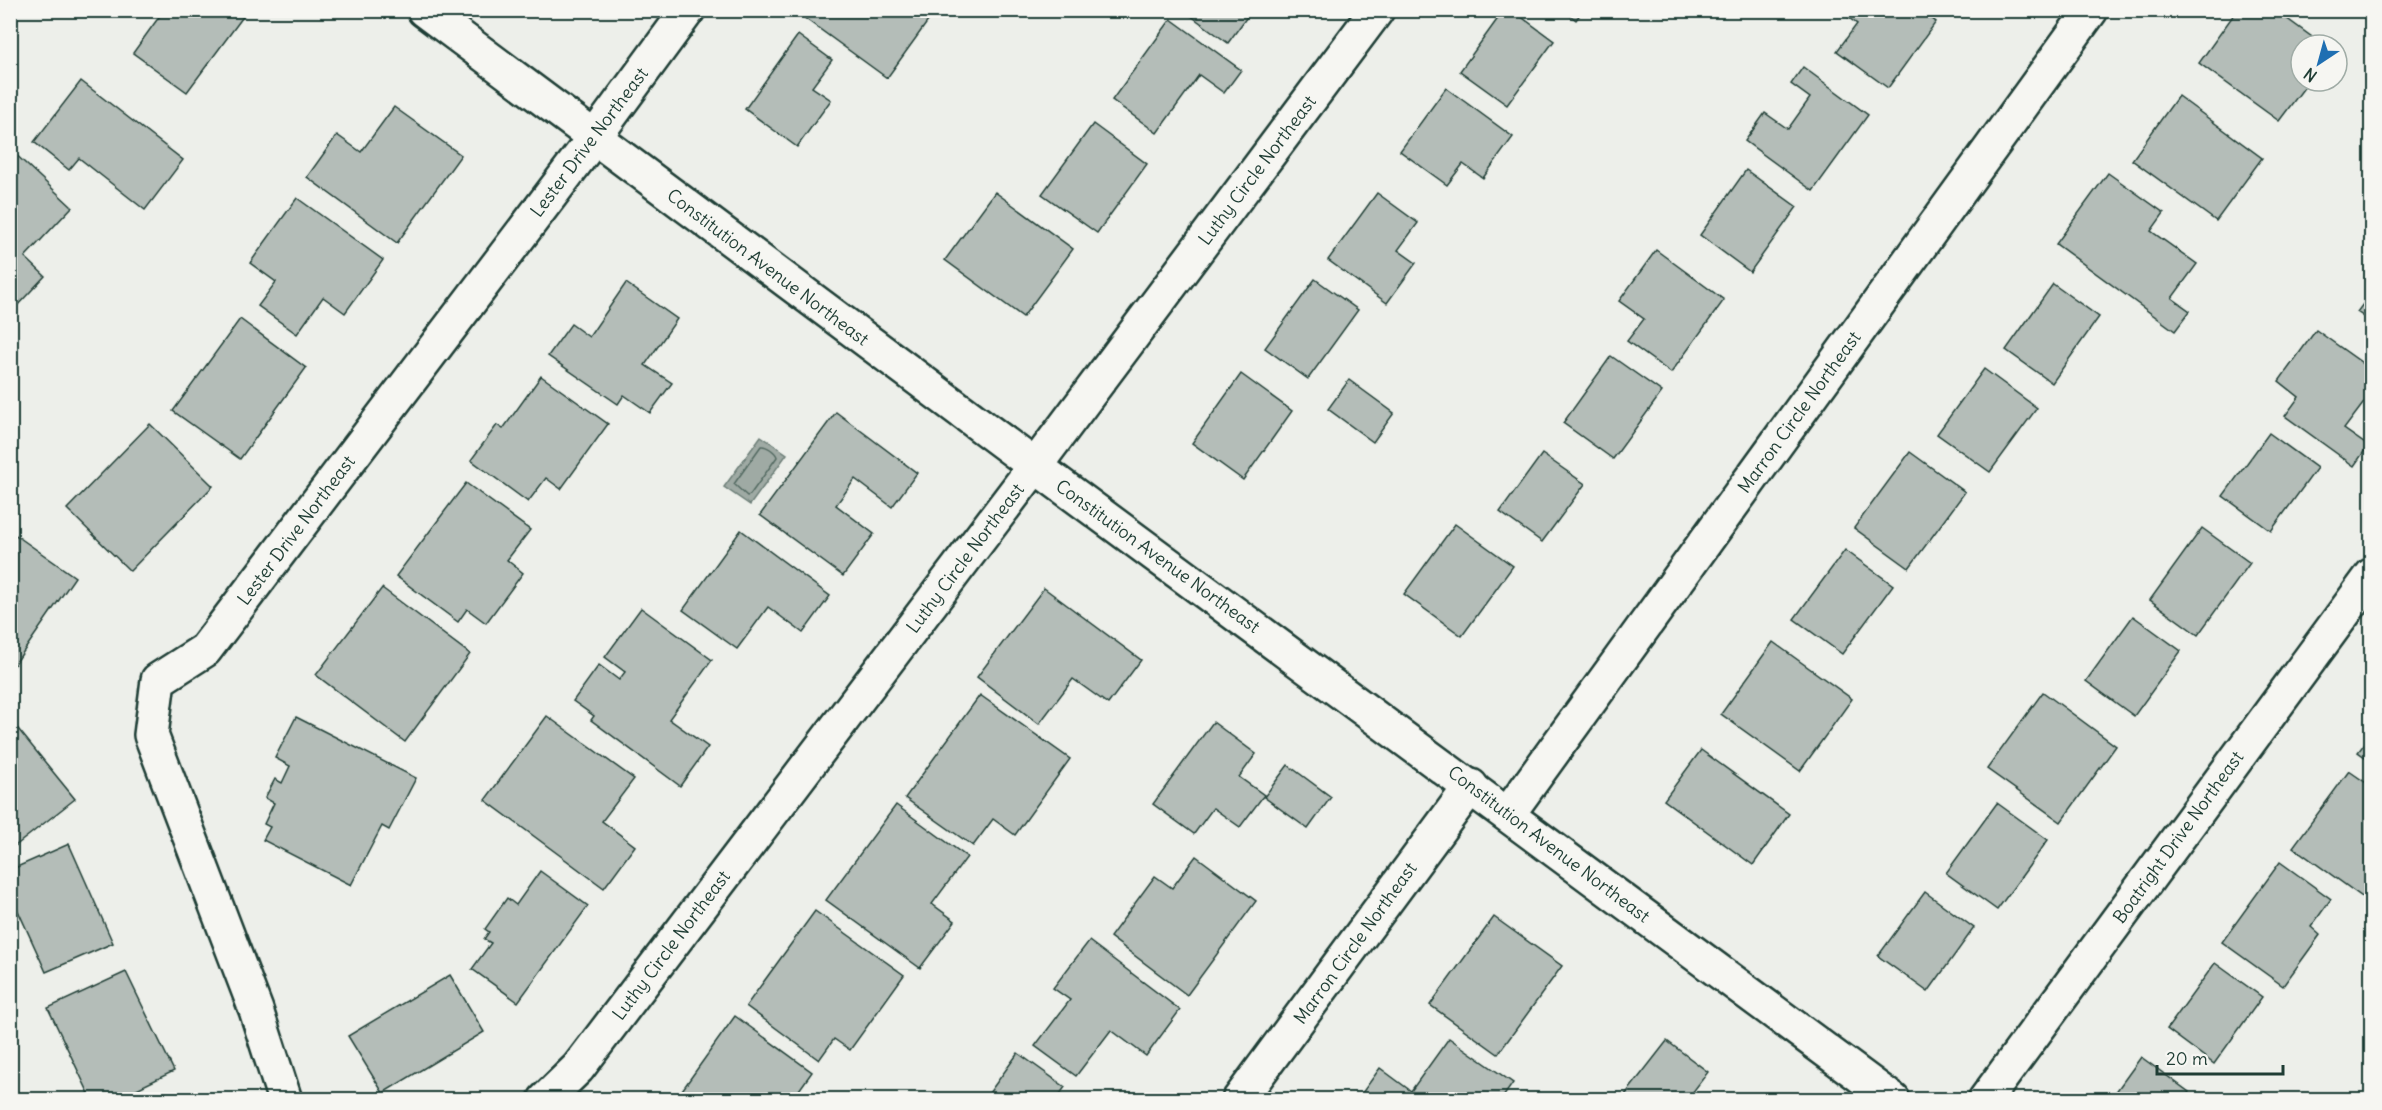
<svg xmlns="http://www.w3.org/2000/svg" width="2382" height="1110" viewBox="0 0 2382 1110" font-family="Delius,sans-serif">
<rect width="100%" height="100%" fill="#edefea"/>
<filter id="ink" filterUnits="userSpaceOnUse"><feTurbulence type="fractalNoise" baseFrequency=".0167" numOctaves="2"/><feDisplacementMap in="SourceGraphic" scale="12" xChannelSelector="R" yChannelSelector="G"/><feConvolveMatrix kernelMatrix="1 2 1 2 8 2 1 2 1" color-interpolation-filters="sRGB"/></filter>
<g filter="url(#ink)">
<polygon fill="#9faaa4" stroke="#6c7e77" stroke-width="1.5" points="761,436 787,454 750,505 724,487"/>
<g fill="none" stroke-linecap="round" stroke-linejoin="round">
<path stroke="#526961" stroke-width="1.5" d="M 761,446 C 766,445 776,452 777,457 L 750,495 L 747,496 L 734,484 Z"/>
</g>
<g fill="#b4bdb8" stroke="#1f3d34" stroke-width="1.5">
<polygon points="164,10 248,10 187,92 133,53"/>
<polygon points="801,10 936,10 887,78 799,14"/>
<polygon points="1183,10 1252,10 1228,43"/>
<polygon points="1504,10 1512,10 1554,41 1507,105 1460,71"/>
<polygon points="1563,10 1583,10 1576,20"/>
<polygon points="1838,10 1921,10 1936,22 1888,88 1837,51 1857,24"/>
<polygon points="2231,10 2275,10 2323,45 2301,45 2301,81 2309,81 2279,121 2199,63 2235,13"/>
<polygon points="1171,19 1241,70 1224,93 1199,75 1157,133 1112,100"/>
<polygon points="798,35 832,60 812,87 831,100 797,147 745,109"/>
<polygon points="1803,67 1868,115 1813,191 1745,141 1765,113 1788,129 1810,98 1791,84"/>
<polygon points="81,81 183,160 145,210 79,158 69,170 34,142"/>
<polygon points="1446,88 1513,137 1483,178 1463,164 1447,185 1400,151"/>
<polygon points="2178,96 2262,158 2216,221 2132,160"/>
<polygon points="394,107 461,155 397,243 307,177 337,135 361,152"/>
<polygon points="1093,124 1147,164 1097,233 1042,194"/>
<polygon points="10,149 72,207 25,257 45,276 14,309 10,306"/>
<polygon points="1746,170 1797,207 1750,272 1700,235"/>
<polygon points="2108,173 2164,213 2151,231 2197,264 2172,298 2190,311 2175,331 2056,244"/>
<polygon points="995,192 1073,249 1023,317 945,260"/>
<polygon points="1377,193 1418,223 1398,250 1416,263 1387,303 1328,260"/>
<polygon points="297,198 383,260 345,313 323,297 297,334 258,306 276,282 250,263"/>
<polygon points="1656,250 1724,300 1671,373 1627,341 1644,319 1619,301"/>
<polygon points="1315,279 1358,310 1308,379 1265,348"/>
<polygon points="626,283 677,319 645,365 672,383 650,413 624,395 618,404 548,356 571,324 589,337"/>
<polygon points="2053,284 2099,317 2052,383 2006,350"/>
<polygon points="2372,292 2372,322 2357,312"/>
<polygon points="240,319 306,368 240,459 173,411"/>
<polygon points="2316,330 2372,370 2372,392 2344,429 2368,446 2354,466 2285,416 2299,397 2279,381"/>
<polygon points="1611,356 1662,392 1613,459 1563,423"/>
<polygon points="1984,369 2037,408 1990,472 1937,434"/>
<polygon points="1241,374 1292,411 1243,480 1192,443"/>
<polygon points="541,376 608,424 561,489 546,478 528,502 471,460 497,425 503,429"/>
<polygon points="1349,380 1394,413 1373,442 1328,409"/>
<polygon points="836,412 917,473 892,507 855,479 836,505 874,534 843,576 760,515"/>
<polygon points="150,424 213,486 130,571 67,509"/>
<polygon points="2269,433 2317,468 2271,531 2223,496"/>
<polygon points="1910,452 1965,492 1909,568 1854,528"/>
<polygon points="1542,454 1585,484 1542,542 1500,512"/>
<polygon points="466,483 530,530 507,560 523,573 486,623 467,609 458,622 396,576"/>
<polygon points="1455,524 1513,566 1462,636 1404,594"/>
<polygon points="2202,528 2250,563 2198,635 2150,600"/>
<polygon points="741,530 830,596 803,633 768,607 737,649 683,610"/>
<polygon points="10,531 75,577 10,671"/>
<polygon points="1845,550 1893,585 1842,654 1794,619"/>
<polygon points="382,588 470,654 405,742 316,675"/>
<polygon points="1044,588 1141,660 1108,704 1073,679 1039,724 977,677"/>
<polygon points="641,608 712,660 669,719 708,747 680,786 591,720 594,716 573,701 599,665 619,680 625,672 605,657"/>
<polygon points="2133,616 2181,651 2134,716 2086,681"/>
<polygon points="1773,642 1852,699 1800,771 1721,714"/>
<polygon points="2043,692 2116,746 2061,822 1987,769"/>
<polygon points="980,695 1070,759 1015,835 993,819 973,846 905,798"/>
<polygon points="547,716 634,779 602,821 635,846 604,888 485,800"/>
<polygon points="296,717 416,778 389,830 382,826 351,885 263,840 270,827 264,824 274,803 265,798 275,779 282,783 290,766 275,758"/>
<polygon points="10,719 75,799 10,850"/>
<polygon points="1213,722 1256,754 1239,777 1264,795 1240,827 1213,808 1194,834 1153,804"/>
<polygon points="2372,734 2372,762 2358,752"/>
<polygon points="1701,750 1789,814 1753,865 1664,800"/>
<polygon points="1288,765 1331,797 1308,829 1264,797"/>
<polygon points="2349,771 2372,787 2372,904 2293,847"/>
<polygon points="1997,803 2048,840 1997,910 1946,873"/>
<polygon points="896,805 967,857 932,904 955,921 920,968 826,900"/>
<polygon points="69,844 113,943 46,972 10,893 10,870"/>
<polygon points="1196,856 1256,901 1187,995 1110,937 1155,876 1172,888"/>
<polygon points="2280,862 2331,899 2311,927 2320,935 2283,986 2222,942"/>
<polygon points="540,871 588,906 518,1002 472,969 491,943 484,939 489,932 485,929 507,898 516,905"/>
<polygon points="1925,892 1974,928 1928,992 1878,956"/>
<polygon points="815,911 904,975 850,1050 834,1039 819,1060 746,1006"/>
<polygon points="1494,917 1562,966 1498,1054 1430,1005"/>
<polygon points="1089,941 1180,1010 1146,1056 1111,1030 1076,1076 1035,1046 1070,1000 1053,988"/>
<polygon points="2215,963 2262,997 2214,1064 2167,1029"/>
<polygon points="126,972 174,1071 114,1100 92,1100 48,1008"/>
<polygon points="450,975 484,1032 383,1093 348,1036"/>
<polygon points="735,1016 812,1072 792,1100 675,1100"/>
<polygon points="1449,1038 1513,1083 1501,1100 1357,1100 1380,1068 1411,1091"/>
<polygon points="1667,1041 1708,1072 1692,1093 1701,1100 1621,1100"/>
<polygon points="1018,1053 1065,1087 1056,1100 984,1100"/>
<polygon points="2141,1057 2189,1092 2184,1100 2110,1100"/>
</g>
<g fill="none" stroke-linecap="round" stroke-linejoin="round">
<defs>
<g id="minor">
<polyline points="1508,814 2091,10"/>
<polyline points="285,1100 256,1010 151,735 158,680 205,650 594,138 688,10"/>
<polyline points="545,1100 578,1068 1035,466 1377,10"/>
<polyline points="1239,1100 1471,786"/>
<polyline points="1985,1100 2372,575"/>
</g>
<polyline id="tertiary" points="424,10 1035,466 1893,1100"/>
</defs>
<use href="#minor" stroke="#1f3d34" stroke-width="38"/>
<use href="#tertiary" stroke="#1f3d34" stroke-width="38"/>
<use href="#minor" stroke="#f6f6f2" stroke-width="33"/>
<use href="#tertiary" stroke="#f6f6f2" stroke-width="33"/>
</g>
</g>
<g text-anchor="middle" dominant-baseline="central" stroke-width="4.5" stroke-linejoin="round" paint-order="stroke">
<g font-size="18" fill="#1f3d34" stroke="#f6f6f2">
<text transform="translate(589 142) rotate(-53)">Lester Drive Northeast</text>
<text transform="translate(1257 170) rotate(-53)">Luthy Circle Northeast</text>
<text transform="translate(768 267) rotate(37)">Constitution Avenue Northeast</text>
<text transform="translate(1799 412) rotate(-54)">Marron Circle Northeast</text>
<text transform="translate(296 530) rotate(-53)">Lester Drive Northeast</text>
<text transform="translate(1158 556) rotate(36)">Constitution Avenue Northeast</text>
<text transform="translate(965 558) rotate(-53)">Luthy Circle Northeast</text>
<text transform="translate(2178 837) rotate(-54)">Boatright Drive Northeast</text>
<text transform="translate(1549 844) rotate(37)">Constitution Avenue Northeast</text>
<text transform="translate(1355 943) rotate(-54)">Marron Circle Northeast</text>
<text transform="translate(671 945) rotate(-53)">Luthy Circle Northeast</text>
</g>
</g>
<rect width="2382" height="1110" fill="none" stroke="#f6f6f2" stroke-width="36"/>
<rect x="18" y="18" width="2346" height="1074" fill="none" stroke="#1f3d34" stroke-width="2" filter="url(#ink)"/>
<g transform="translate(2319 63) rotate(216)"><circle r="28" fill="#f6f6f2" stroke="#a0aca6" stroke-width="1.5"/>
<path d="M0-4.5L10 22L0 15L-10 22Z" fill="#1f6fb2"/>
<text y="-9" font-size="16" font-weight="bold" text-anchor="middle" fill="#1f3d34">N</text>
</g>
<path d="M2157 1065v9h126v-9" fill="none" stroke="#1f3d34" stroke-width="3"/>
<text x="2166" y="1065" font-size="18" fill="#1f3d34" stroke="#f6f6f2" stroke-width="4.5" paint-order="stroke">20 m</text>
</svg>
